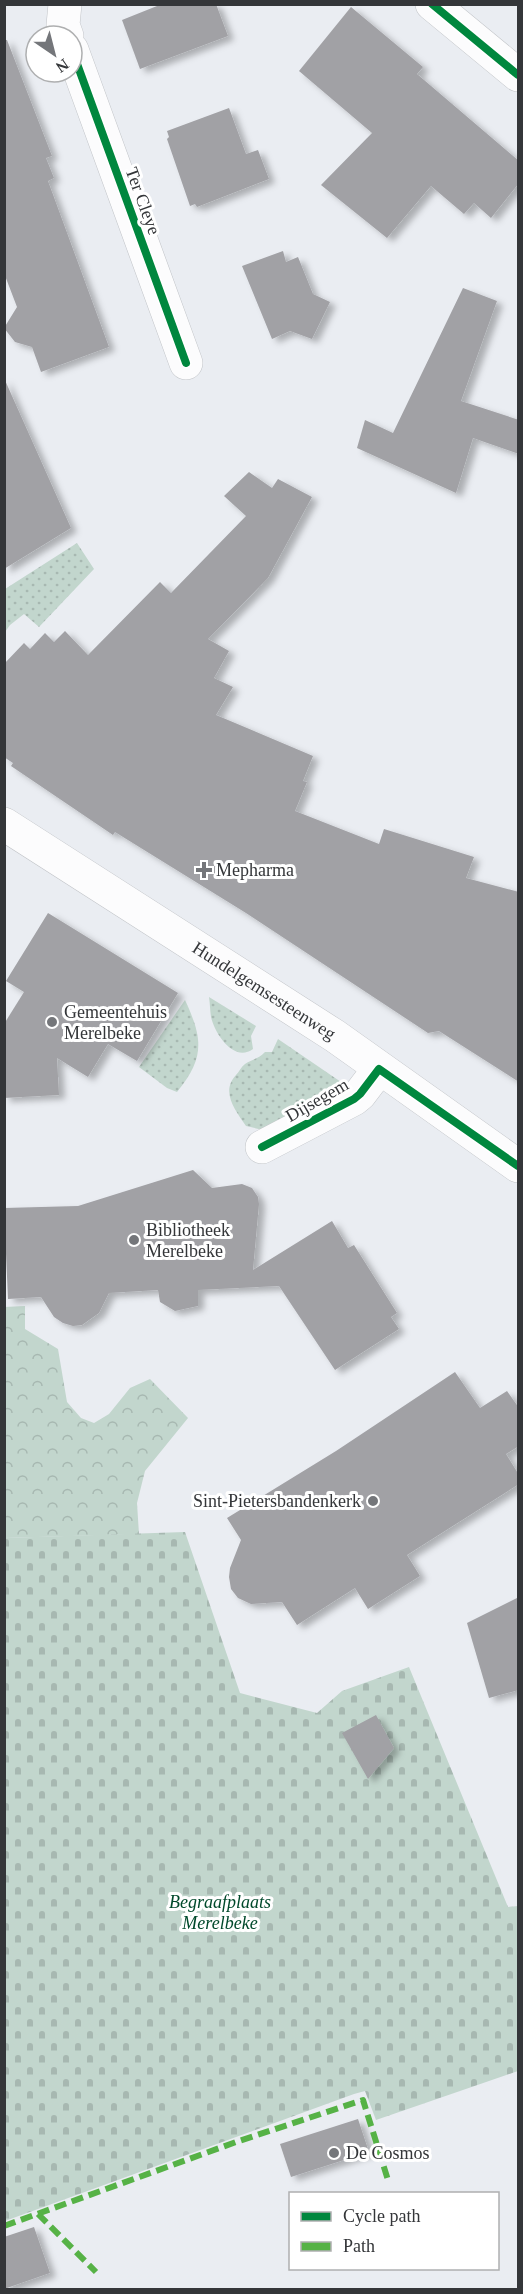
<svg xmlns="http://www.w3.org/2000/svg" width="523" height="2294" viewBox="0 0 523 2294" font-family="'Times New Roman',serif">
<defs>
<pattern id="grass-dots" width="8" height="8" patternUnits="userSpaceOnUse" patternTransform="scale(1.5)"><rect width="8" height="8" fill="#c2d6cd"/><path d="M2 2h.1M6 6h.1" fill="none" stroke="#a7b8b1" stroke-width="1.8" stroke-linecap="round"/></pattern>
<pattern id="forest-crowns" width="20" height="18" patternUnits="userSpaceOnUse" patternTransform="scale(1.5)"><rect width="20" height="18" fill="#c2d6cd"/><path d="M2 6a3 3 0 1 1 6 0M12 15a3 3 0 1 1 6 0" fill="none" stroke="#a7b8b1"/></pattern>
<pattern id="cemetery-stones" width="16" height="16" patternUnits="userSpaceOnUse" patternTransform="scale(1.5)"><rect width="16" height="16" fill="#c2d6cd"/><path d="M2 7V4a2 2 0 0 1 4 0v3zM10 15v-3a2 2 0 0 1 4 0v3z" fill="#a7b8b1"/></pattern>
<filter id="shadow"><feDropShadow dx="6" dy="4" stdDeviation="3" flood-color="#0004"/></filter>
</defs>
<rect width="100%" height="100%" fill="#eaedf2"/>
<g fill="url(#grass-dots)">
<polygon points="77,543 94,569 39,627 24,614 10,625 5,632 5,589"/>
<path d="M 209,997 L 256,1026 L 251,1036 L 253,1049 C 234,1063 215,1034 211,1017 C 210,1010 210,1004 209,997 Z"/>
<path d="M 185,1000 C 203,1039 205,1058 177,1092 L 167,1088 L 139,1067 Z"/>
<path d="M 278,1039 L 341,1082 L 340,1092 L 263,1130 L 246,1126 C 236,1111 220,1092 236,1075 C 239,1072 241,1067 245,1064 C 252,1059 259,1059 265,1052 L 272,1052 Z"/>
</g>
<polygon fill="url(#forest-crowns)" points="25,1306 25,1329 58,1349 67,1402 81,1418 94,1423 109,1414 130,1388 150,1379 188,1418 145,1471 137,1503 139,1534 5,1538 4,1307"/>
<polygon fill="url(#cemetery-stones)" points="185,1532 240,1693 317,1713 342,1691 409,1667 508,1907 518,1906 518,2071 376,2120 365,2091 354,2094 5,2221 4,1538"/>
<g fill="#a1a1a5" filter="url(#shadow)">
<polygon points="162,4 216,4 228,36 140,69 122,20"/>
<polygon points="351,7 423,67 417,74 519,161 519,183 491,218 474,203 464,214 431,186 387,238 321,185 372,133 299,71"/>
<polygon points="4,40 7,40 52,156 46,158 54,178 48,181 109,347 41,372 32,347 15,342 4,328 17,307 4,273"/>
<polygon points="229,108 246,154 258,150 269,179 197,207 195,204 190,206 167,139 169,137 167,131"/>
<polygon points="283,251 286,262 298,257 313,294 330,302 312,339 290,331 272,339 242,266"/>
<polygon points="463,288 497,301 461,401 519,420 519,454 473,438 456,493 357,448 365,420 393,433"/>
<polygon points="4,378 71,528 4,569"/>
<polygon points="249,472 272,488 278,479 312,497 268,578 208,639 229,651 214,678 233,687 216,715 313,756 303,781 307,782 295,811 379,844 384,829 474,857 466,878 519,892 519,1082 439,1031 428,1033 246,913 115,832 113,835 11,766 13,763 4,757 4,664 24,643 30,649 45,633 54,642 65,631 88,655 160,582 171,593 246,516 224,496"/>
<polygon points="48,913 178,993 137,1061 108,1044 88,1077 57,1058 59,1095 4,1098 4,1024 24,992 6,981"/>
<polygon points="193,1170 212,1188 242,1184 252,1188 258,1197 259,1204 253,1270 332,1221 348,1248 354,1245 397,1313 391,1317 399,1329 335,1370 279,1286 198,1290 198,1306 175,1311 160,1302 158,1290 109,1293 99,1313 82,1325 73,1326 63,1323 54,1317 41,1297 8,1299 4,1208 78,1206"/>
<polygon points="455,1372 480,1408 507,1391 519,1408 519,1446 506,1454 519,1475 519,1484 407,1555 420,1576 368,1609 355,1588 297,1625 282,1602 251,1604 238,1598 231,1589 229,1577 230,1568 241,1540 227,1518 336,1451"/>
<polygon points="519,1597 519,1690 489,1698 467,1623"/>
<polygon points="376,1715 394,1748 368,1779 342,1733"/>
<polygon points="358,2119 369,2152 291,2177 280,2144"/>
<polygon points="34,2227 50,2273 4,2289 4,2237"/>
</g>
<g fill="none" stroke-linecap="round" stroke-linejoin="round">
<defs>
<g id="minor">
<polyline points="65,4 63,25 67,36"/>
<polyline points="432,4 518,75"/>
<polyline points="72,50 186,363"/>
<polyline points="262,1147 354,1099 360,1094 379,1069"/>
</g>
<g id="major">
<path id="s1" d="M 4,824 L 335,1036 L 518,1166"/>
</g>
</defs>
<use href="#minor" stroke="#c0c3c7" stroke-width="34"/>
<use href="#major" stroke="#c0c3c7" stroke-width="34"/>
<use href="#minor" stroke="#fcfcfd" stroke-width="33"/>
<use href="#major" stroke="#fcfcfd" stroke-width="33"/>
<g stroke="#56b246" stroke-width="6" stroke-dasharray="12 6" stroke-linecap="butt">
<polyline points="38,2214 96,2272"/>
<polyline points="4,2226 236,2142 363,2100 388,2180"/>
</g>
<defs>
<g id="cycleway">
<polyline points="432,4 518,75"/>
<polyline points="72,50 186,363"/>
<polyline points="262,1147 354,1099 360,1094 379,1069 518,1166"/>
</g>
</defs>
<use href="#cycleway" stroke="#fff" stroke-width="11"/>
<use href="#cycleway" stroke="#00873e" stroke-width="8"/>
</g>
<g fill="#74767a" stroke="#fff" stroke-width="2">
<path d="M201 861h6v6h6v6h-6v6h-6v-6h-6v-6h6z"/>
<circle cx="52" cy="1022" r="6"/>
<circle cx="134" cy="1240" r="6"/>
<circle cx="373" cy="1501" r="6"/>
<circle cx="334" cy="2153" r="6"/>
</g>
<g text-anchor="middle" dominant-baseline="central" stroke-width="6" stroke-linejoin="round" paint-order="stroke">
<g font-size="18" fill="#343639" stroke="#fff">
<text transform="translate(143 201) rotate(70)">Ter Cleye</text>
<text stroke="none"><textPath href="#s1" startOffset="309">Hundelgemsesteenweg</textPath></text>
<text transform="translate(317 1100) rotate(-30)">Dijsegem</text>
</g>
<g font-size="18" fill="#343639" stroke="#fff" text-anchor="start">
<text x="216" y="870">Mepharma</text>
<text x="64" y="1012">Gemeentehuis<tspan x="64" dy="21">Merelbeke</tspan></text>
<text x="146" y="1230">Bibliotheek<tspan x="146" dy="21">Merelbeke</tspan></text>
<text x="361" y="1501" text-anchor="end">Sint-Pietersbandenkerk</text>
<text x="346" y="2153">De Cosmos</text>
</g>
<g font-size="18" font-style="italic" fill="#00492b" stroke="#fff">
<text x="220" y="1902">Begraafplaats<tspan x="220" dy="21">Merelbeke</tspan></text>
</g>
</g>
<rect width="523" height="2294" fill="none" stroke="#343639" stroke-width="12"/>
<rect x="289" y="2192" width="210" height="78" fill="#ffffff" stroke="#aeafb0" stroke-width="1.5"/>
<rect x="301" y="2212" width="30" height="9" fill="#00873e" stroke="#aeafb0" stroke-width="1.5"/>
<text x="343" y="2222" font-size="18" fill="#343639">Cycle path</text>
<rect x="301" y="2242" width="30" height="9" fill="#56b246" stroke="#aeafb0" stroke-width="1.5"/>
<text x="343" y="2252" font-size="18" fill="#343639">Path</text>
<g transform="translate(54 54) rotate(145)"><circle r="28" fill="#ffffff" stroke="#aeafb0" stroke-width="1.5"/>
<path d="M0-4.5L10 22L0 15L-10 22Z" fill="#74767a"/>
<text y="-9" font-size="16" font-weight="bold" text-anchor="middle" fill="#343639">N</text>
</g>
</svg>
